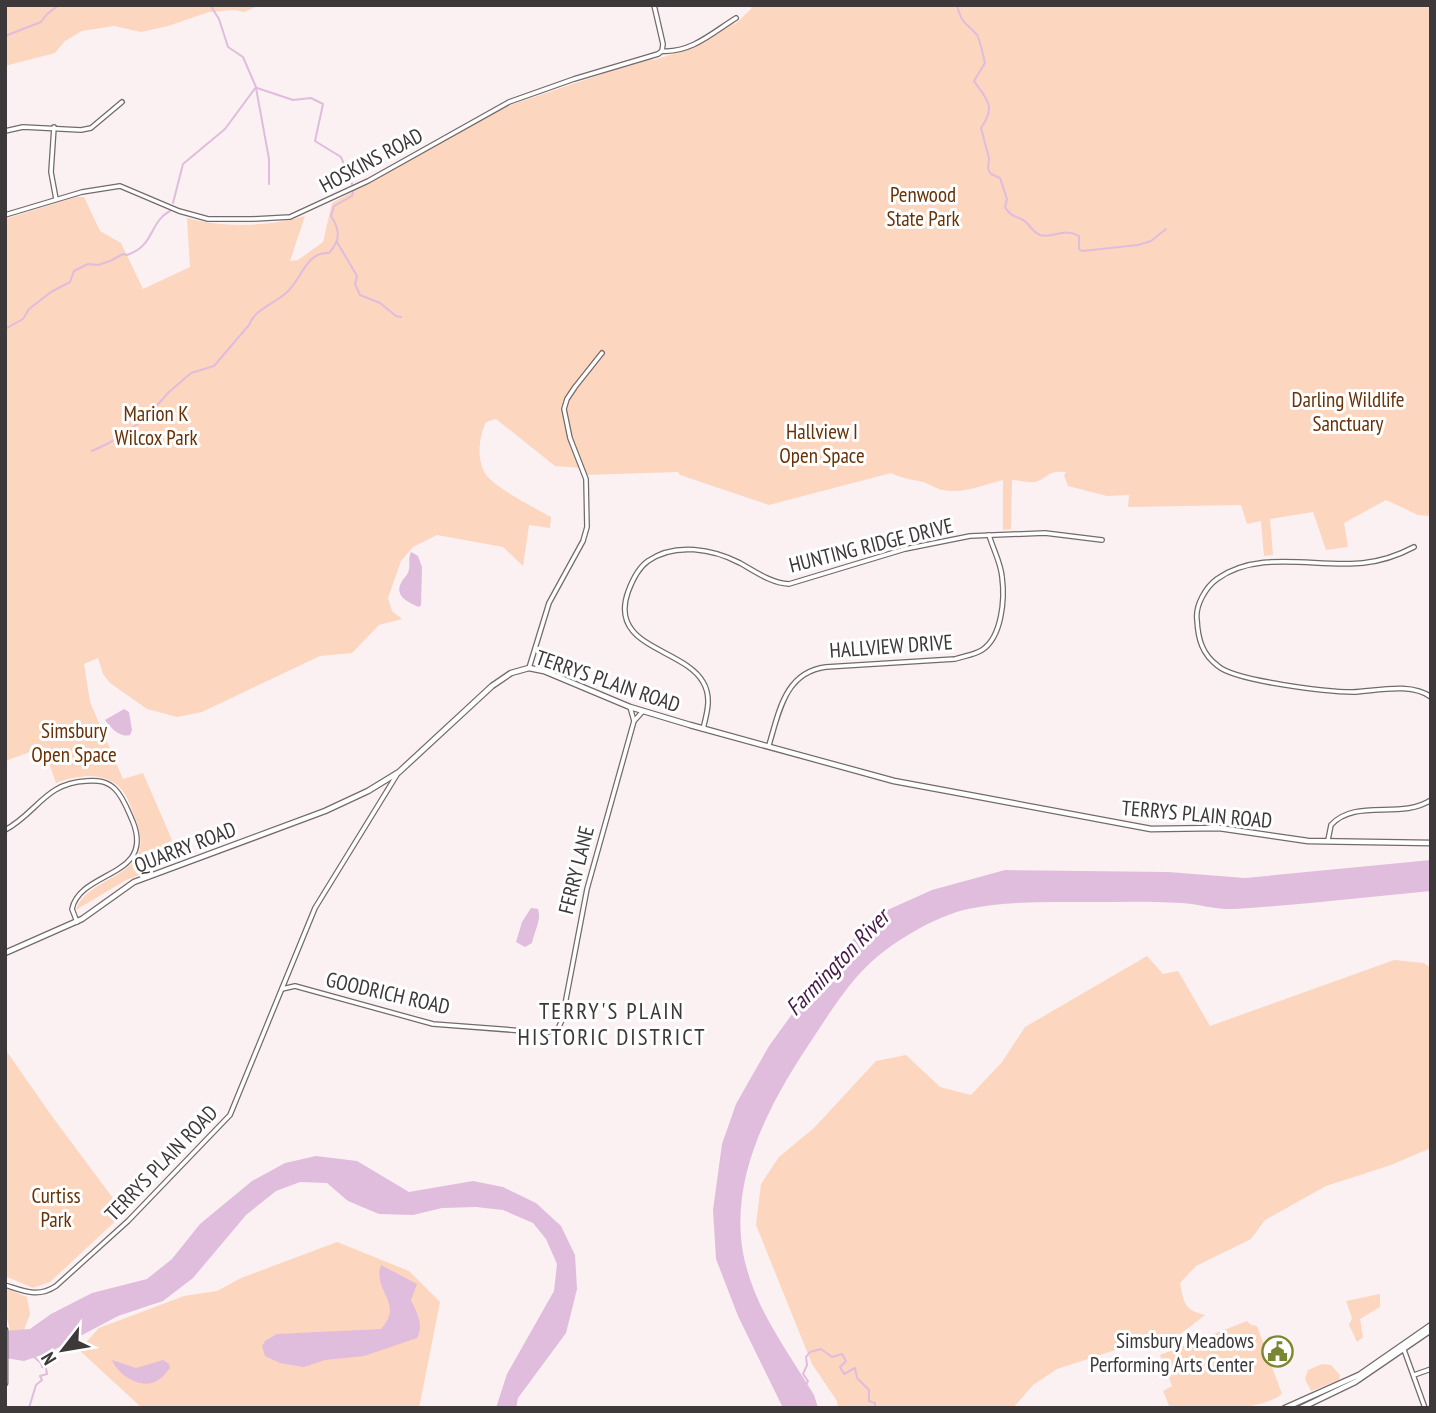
<svg xmlns="http://www.w3.org/2000/svg" width="1436" height="1413" viewBox="0 0 1436 1413" font-family="'PT Sans Narrow',sans-serif">
<rect width="100%" height="100%" fill="#fbf1f2"/>
<g fill="#fcd6bf">
<polygon points="5,5 267,5 255,7 245,12 234,10 209,12 168,26 141,32 114,26 82,31 65,41 55,53 5,66"/>
<path d="M 752,5 L 1431,5 L 1431,516 L 1418,515 L 1386,500 L 1344,523 L 1348,547 L 1326,550 L 1313,512 L 1270,519 L 1273,555 L 1264,556 L 1261,521 L 1247,524 L 1241,505 L 1128,507 L 1129,495 L 1107,496 L 1068,486 L 1064,475 L 1066,472 C 1046,470 1049,478 1035,482 C 1029,483 1019,480 1012,480 L 1011,529 L 1003,530 L 1003,480 C 982,485 966,494 943,490 C 936,489 930,484 923,482 C 911,479 903,479 891,473 L 769,505 L 680,475 L 678,472 L 584,475 L 581,468 L 555,466 L 496,419 L 486,422 C 479,436 476,460 486,475 C 496,488 536,509 551,517 L 550,528 L 529,525 L 523,566 L 503,547 L 437,535 L 413,547 L 401,561 L 388,598 L 392,611 L 402,619 L 379,625 L 352,653 L 320,656 L 202,712 L 177,717 L 147,709 L 110,683 L 103,674 L 98,658 L 84,664 L 90,702 L 123,779 L 143,773 L 172,840 L 154,852 L 160,867 L 126,880 L 76,910 C 86,878 147,877 140,836 C 139,827 135,818 132,810 C 127,795 120,783 104,778 C 90,774 70,777 56,783 L 48,760 L 40,763 L 33,751 L 5,761 L 5,219 L 76,197 L 84,197 L 100,231 L 121,243 L 143,289 L 190,267 L 187,218 C 224,228 268,227 305,216 L 290,261 L 298,260 L 323,242 L 332,203 L 508,106 L 649,58 L 654,60 C 684,51 710,40 736,20 L 733,26 L 751,9 Z"/>
<path d="M 1147,956 L 1163,974 L 1178,971 L 1210,1026 L 1394,960 L 1424,963 L 1431,968 L 1431,1148 L 1391,1165 L 1326,1186 L 1265,1220 L 1251,1239 L 1196,1266 L 1180,1283 C 1184,1303 1184,1310 1205,1315 L 1179,1335 L 1140,1342 L 1057,1369 L 1033,1385 L 1013,1408 L 838,1408 L 837,1401 L 812,1364 L 756,1225 L 761,1184 L 779,1157 L 814,1128 L 876,1061 L 906,1055 L 940,1087 L 971,1095 L 1002,1062 L 1025,1027 Z"/>
<polygon points="5,1049 51,1115 124,1213 50,1282 33,1288 5,1276"/>
<polygon points="337,1242 409,1271 440,1302 419,1408 142,1408 79,1350 99,1328 184,1296 217,1291 241,1278"/>
<polygon points="5,1288 27,1297 30,1314 22,1335 11,1334 5,1310"/>
<polygon points="1380,1294 1380,1307 1360,1319 1363,1337 1357,1342 1349,1325 1352,1318 1346,1301"/>
<path d="M 1247,1321 L 1251,1325 L 1257,1326 L 1282,1394 C 1258,1413 1201,1408 1170,1408 L 1163,1391 L 1172,1386 L 1160,1355 Z"/>
<polygon points="1322,1364 1331,1365 1340,1375 1339,1380 1311,1391 1305,1379 1308,1370"/>
</g>
<g fill="#e0bcdd">
<path d="M 411,552 L 418,556 L 422,567 L 421,605 L 419,607 C 410,603 394,597 401,583 C 403,578 408,576 409,569 C 410,562 408,559 411,552 Z"/>
<path d="M 124,709 L 129,712 L 132,730 L 130,735 C 120,738 111,728 105,720 Z"/>
<path d="M 1431,860 L 1431,891 C 1365,897 1300,905 1234,909 C 1217,910 1199,904 1181,903 C 1149,901 1117,902 1085,902 C 1046,902 1007,901 968,909 C 935,916 890,943 866,967 C 846,987 831,1011 815,1035 C 773,1098 729,1173 743,1253 C 753,1306 786,1349 814,1395 L 818,1408 L 783,1408 L 738,1316 L 716,1259 L 713,1210 L 722,1144 L 736,1104 L 769,1046 L 832,959 L 883,912 L 932,890 L 1005,870 L 1168,872 L 1245,878 Z"/>
<path d="M 531,908 L 538,909 C 542,919 534,932 532,943 L 525,947 L 516,942 L 522,922 Z"/>
<polygon points="316,1156 357,1161 409,1192 473,1181 503,1187 536,1203 561,1226 575,1255 577,1289 566,1333 518,1398 516,1408 496,1408 507,1374 554,1291 557,1264 546,1239 533,1223 503,1210 476,1207 442,1208 413,1215 379,1214 348,1201 327,1183 300,1182 276,1191 246,1215 193,1278 163,1301 118,1316 50,1352 24,1361 5,1358 5,1331 30,1329 51,1314 92,1293 147,1279 172,1259 200,1224 252,1181 285,1163"/>
<path d="M 381,1265 L 417,1284 L 411,1300 C 417,1313 424,1325 417,1338 L 364,1356 L 325,1360 L 304,1367 L 280,1363 L 265,1356 L 262,1346 L 265,1341 L 277,1334 L 381,1329 C 405,1303 372,1291 381,1265 Z"/>
<path d="M 112,1360 L 136,1368 L 163,1360 L 169,1364 L 170,1368 C 166,1372 163,1378 158,1380 C 142,1391 118,1375 112,1360 Z"/>
</g>
<g fill="none" stroke-linecap="round" stroke-linejoin="round">
<g stroke="#e0bcdd" stroke-width="2">
<path d="M 957,5 C 962,25 965,21 977,35 C 980,39 983,56 985,63 L 974,81 C 986,99 997,105 981,128 L 989,158 L 988,169 L 991,174 L 1000,178 L 1007,199 L 1005,207 C 1010,216 1015,216 1023,220 C 1029,223 1032,232 1040,235 C 1053,239 1063,227 1079,236 L 1079,249 L 1082,251 L 1138,245 L 1151,241 L 1166,229"/>
<polyline points="5,36 41,22 47,14 59,5"/>
<polyline points="256,88 269,159 269,184"/>
<polyline points="257,88 293,100 311,98 323,104 315,141 341,157 352,184"/>
<polyline points="173,203 183,164 225,129 256,87 243,57 228,47 219,19 210,5"/>
<polyline points="337,242 357,276 355,284 360,295 380,303 396,316 401,317"/>
<path d="M 5,329 L 23,319 L 29,309 L 51,292 L 70,282 L 74,271 L 88,264 L 98,265 L 110,261 L 123,254 L 127,255 C 155,246 149,222 170,211"/>
<path d="M 92,451 L 109,443 L 144,420 L 169,392 L 191,373 L 214,366 L 249,325 C 255,309 274,304 286,293 C 301,281 306,251 329,253 C 341,240 340,230 331,216 L 334,206 L 352,196 L 353,192"/>
<polyline points="807,1383 808,1381 803,1374 807,1365 806,1357 810,1352 821,1349 832,1357 842,1354 846,1361 840,1367 844,1374 855,1368 857,1378 869,1390 869,1401 875,1403 875,1408"/>
<polyline points="29,1408 36,1385 42,1380 40,1376 47,1374 46,1368 42,1367 41,1363 34,1357"/>
</g>
<defs>
<g id="street">
<polyline points="654,5 663,44 662,51"/>
<polyline points="54,127 51,172 56,199"/>
<polyline points="5,131 23,127 81,130 91,128 122,102"/>
<path d="M 5,215 L 82,192 L 120,186 L 179,211 L 208,219 L 252,219 L 290,217 L 368,181 L 509,102 L 574,79 L 658,54 L 662,51 C 691,53 712,33 736,18"/>
<path d="M 1414,547 C 1397,556 1382,561 1363,563 C 1316,568 1259,549 1217,579 C 1206,587 1195,605 1197,620 C 1198,639 1202,654 1218,666 C 1235,681 1328,692 1353,692 C 1376,691 1411,682 1431,697"/>
<polyline points="529,668 549,603 583,541 587,527 586,479 570,438 564,409 567,399 575,387 602,353"/>
<polyline points="630,707 634,721"/>
<path d="M 703,729 C 707,713 712,697 703,682 C 684,648 608,648 628,592 C 632,581 638,568 648,561 C 675,542 713,549 740,563 C 756,572 771,583 789,584 L 905,549 L 970,536 L 1045,533 L 1102,540"/>
<path d="M 769,745 C 779,712 785,672 826,667 L 955,659 C 964,656 974,655 982,650 C 1002,637 1005,599 1002,577 C 1001,563 993,549 989,535"/>
<path d="M 5,830 C 37,813 45,783 86,781 C 98,780 107,781 115,789 C 124,798 128,811 133,822 C 155,878 80,870 72,909 L 77,922"/>
<path d="M 1328,840 L 1331,825 C 1355,798 1401,820 1431,800"/>
<polyline points="282,989 295,986 433,1024 538,1032 548,1032 558,1029 562,1020 587,889 634,721 643,711"/>
<path d="M 5,1285 C 24,1291 38,1298 56,1286 L 128,1221 L 230,1115 L 315,908 L 398,773"/>
<polyline points="1403,1347 1425,1408"/>
<polyline points="1414,1375 1431,1369"/>
</g>
<g id="secondary">
<polyline points="5,953 82,919 134,882 325,811 368,791 399,772 492,686 511,673 529,668 544,671 630,707 690,725 894,781 964,794 1151,829 1219,828 1308,841 1431,843"/>
<polyline points="5,1330 5,1383"/>
<polyline points="1285,1408 1359,1375 1431,1325"/>
<polyline points="1301,1408 1355,1382 1431,1330"/>
</g>
</defs>
<use href="#street" stroke="#736a6b" stroke-width="6"/>
<use href="#secondary" stroke="#736a6b" stroke-width="7"/>
<use href="#street" stroke="#fff" stroke-width="3.5"/>
<use href="#secondary" stroke="#fff" stroke-width="4.5"/>
</g>
<defs>
<symbol id="civic-ring" viewBox="-11 -11 22 22"><circle r="9.5" fill="#fff" stroke="#7b8633" stroke-width="1.5"/><path d="M-.6-6.5H3V-4.5H.6V-3L4-1V1h2V6H-6V1h2V-1L-.6-3ZM-1.2 2.5V6h2.4V2.5Z" fill="#7b8633"/></symbol>
</defs>
<g fill-rule="evenodd">
<use href="#civic-ring" x="1260" y="1334" width="35" height="35"/>
</g>
<g text-anchor="middle" dominant-baseline="central" stroke-width="6" stroke-linejoin="round" paint-order="stroke">
<g font-size="21" fill="#3d393a" stroke="#fff">
<text transform="translate(371 160) rotate(-28)">HOSKINS ROAD</text>
<text transform="translate(871 545) rotate(-14)">HUNTING RIDGE DRIVE</text>
<text transform="translate(891 646) rotate(-4)">HALLVIEW DRIVE</text>
<text transform="translate(608 681) rotate(19)">TERRYS PLAIN ROAD</text>
<text transform="translate(1197 814) rotate(5)">TERRYS PLAIN ROAD</text>
<text transform="translate(185 847) rotate(-21)">QUARRY ROAD</text>
<text transform="translate(576 870) rotate(-76)">FERRY LANE</text>
<text transform="translate(388 993) rotate(13)">GOODRICH ROAD</text>
<text transform="translate(161 1163) rotate(-46)">TERRYS PLAIN ROAD</text>
</g>
<g font-size="21" fill="#673207" stroke="#fff">
<text x="923" y="194">Penwood<tspan x="923" dy="24">State Park</tspan></text>
<text x="1348" y="399">Darling Wildlife<tspan x="1348" dy="24">Sanctuary</tspan></text>
<text x="156" y="413">Marion K<tspan x="156" dy="24">Wilcox Park</tspan></text>
<text x="822" y="431">Hallview I<tspan x="822" dy="24">Open Space</tspan></text>
<text x="74" y="730">Simsbury<tspan x="74" dy="24">Open Space</tspan></text>
<text x="56" y="1195">Curtiss<tspan x="56" dy="24">Park</tspan></text>
</g>
<g font-size="21" fill="#3d393a" stroke="#fff" text-anchor="end">
<text x="1254" y="1340">Simsbury Meadows<tspan x="1254" dy="24">Performing Arts Center</tspan></text>
</g>
<g font-size="23" font-style="italic" fill="#461944" stroke="#fff">
<text transform="translate(837 962) rotate(-46)">Farmington River</text>
</g>
<g font-size="23" letter-spacing="2" fill="#3d393a" stroke="#fff">
<text x="612" y="1010">TERRY'S PLAIN<tspan x="612" dy="26">HISTORIC DISTRICT</tspan></text>
</g>
</g>
<rect width="1436" height="1413" fill="none" stroke="#3d393a" stroke-width="14"/>
<g transform="translate(63 1350) rotate(239)" stroke="#ffffff" stroke-width="5" paint-order="stroke">
<path d="M0-5L12 26L0 18L-12 26Z" fill="#3d393a"/>
<text y="-10" font-size="19" font-weight="bold" text-anchor="middle" fill="#3d393a">N</text>
</g>
</svg>
